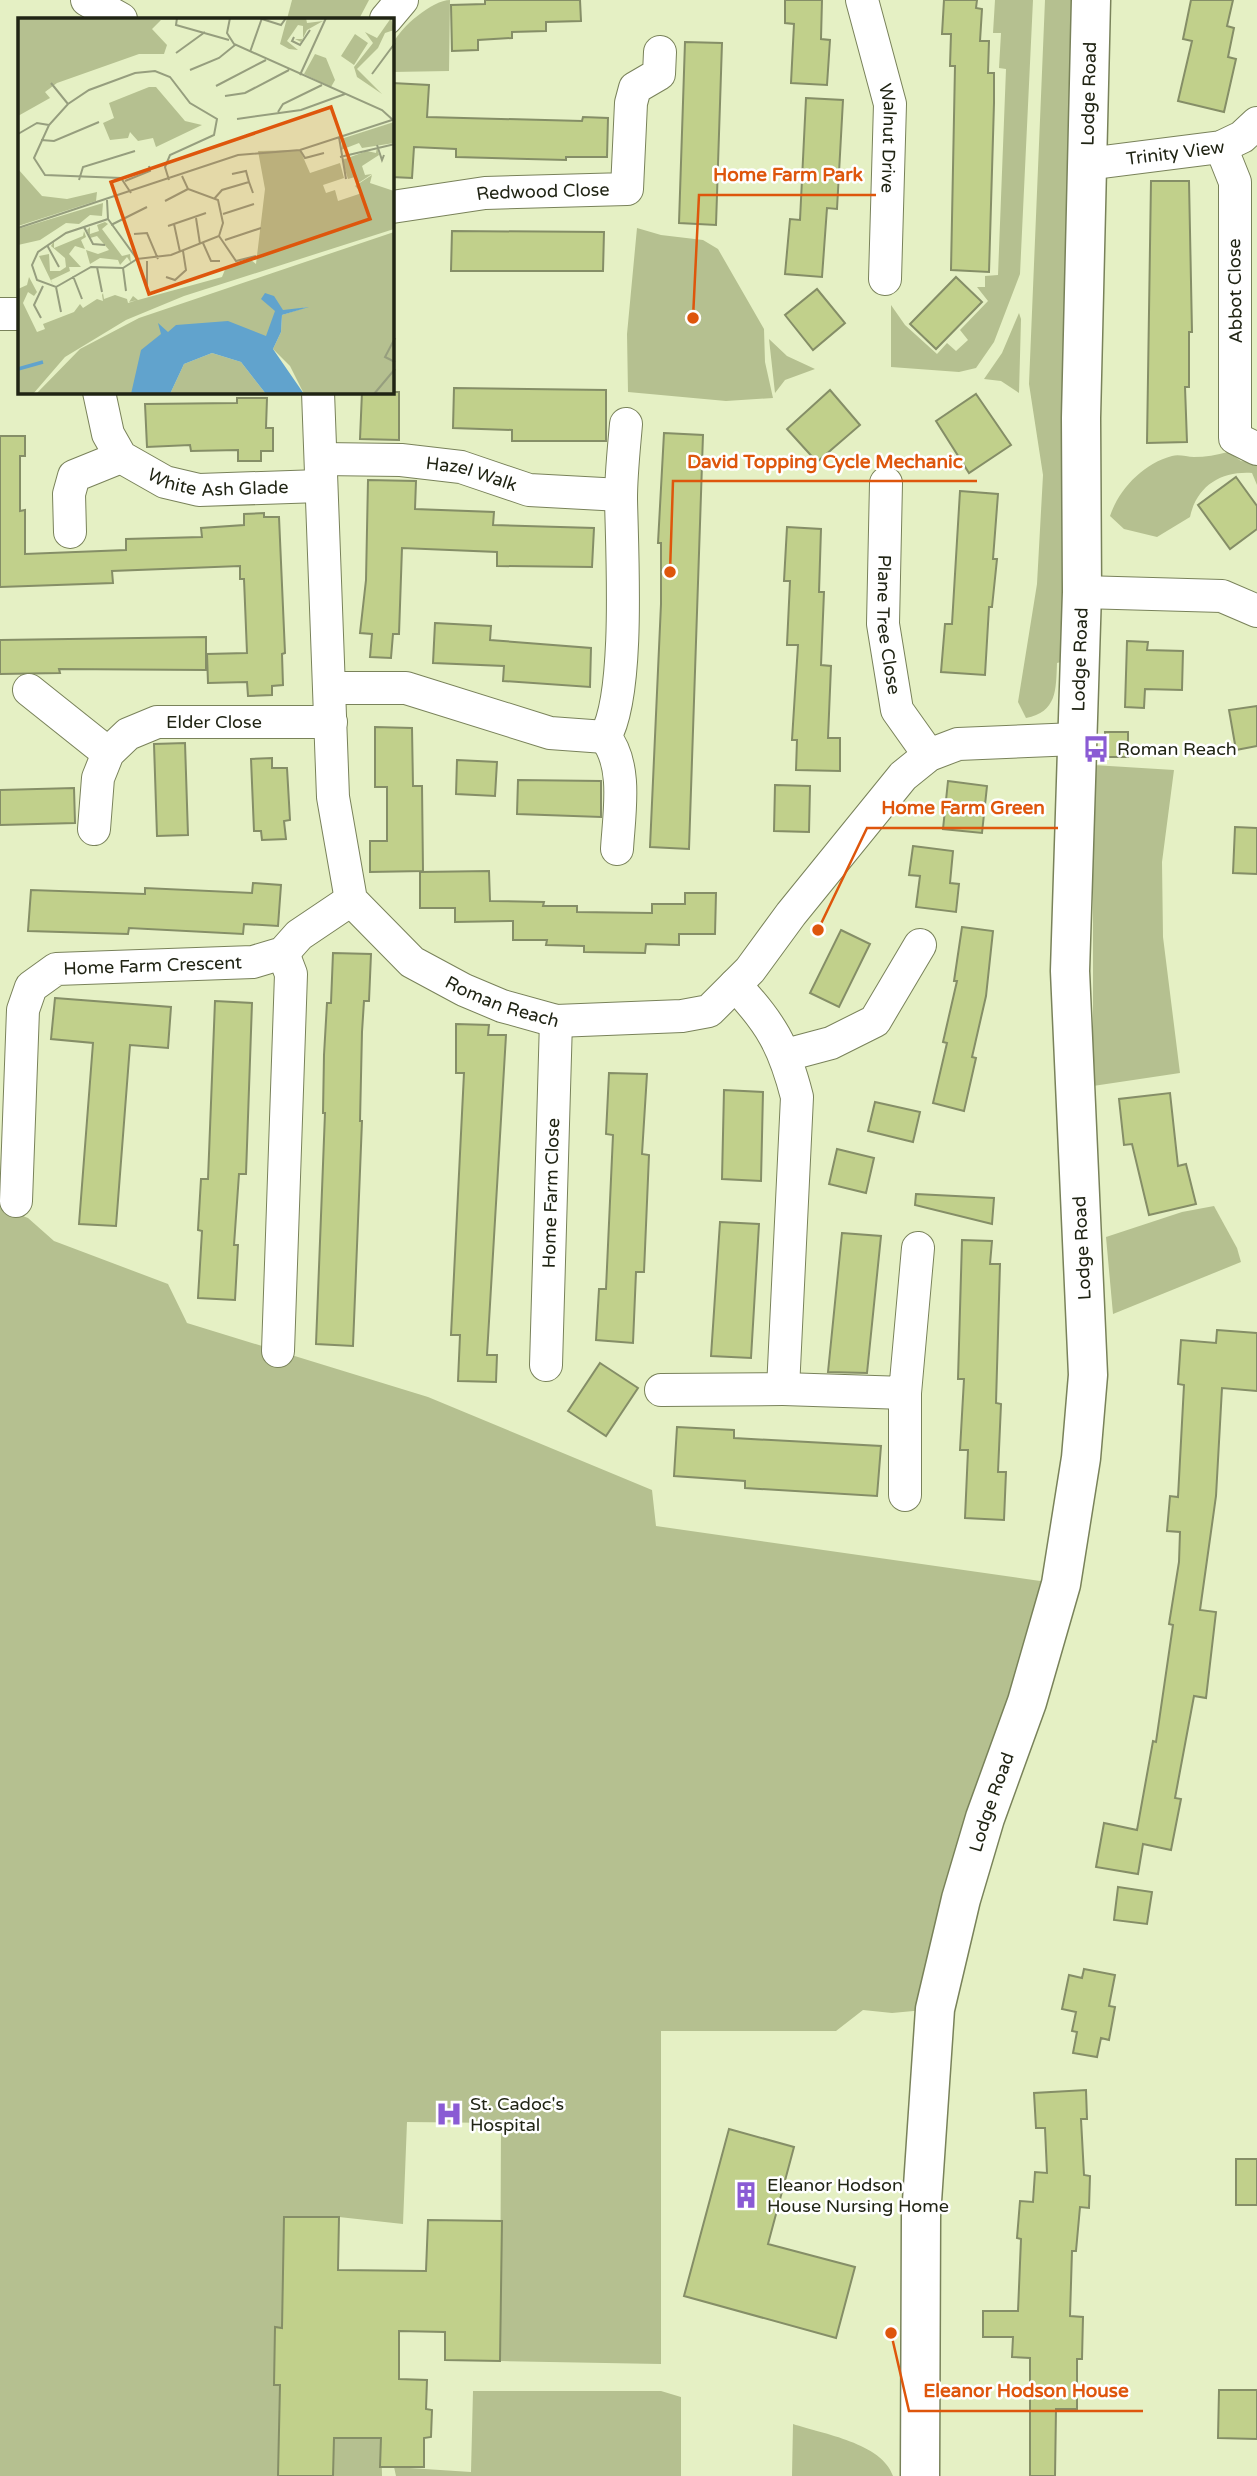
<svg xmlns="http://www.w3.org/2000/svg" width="1257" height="2476" viewBox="0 0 1257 2476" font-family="'Varela Round',sans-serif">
<rect width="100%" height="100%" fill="#e5f0c4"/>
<g fill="#b5c090">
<polygon points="292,0 369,0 359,19 287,19"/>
<path d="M 450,0 L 449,71 L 392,72 C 392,63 390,51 393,44 C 400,27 433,0 450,0 Z"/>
<polygon points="995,0 1033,0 1020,274 994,342 976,368 959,372 891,367 891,305 905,325 937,354 947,343 956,351 968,340 960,330 988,301 977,287 985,287 985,276 998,275 1006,69 999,68 1001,33 993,33"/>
<path d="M 1045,0 L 1075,0 L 1061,662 L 1057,663 C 1056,690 1057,712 1026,718 L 1018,702 L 1037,584 L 1043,475 L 1029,384 Z"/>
<polygon points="637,228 661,235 703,240 718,249 764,329 765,362 773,398 726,401 628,392 627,334"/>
<polygon points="1019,313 1021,319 1019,393 1001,381 984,379 1002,353"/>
<polygon points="769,339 787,356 815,369 785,380 775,393"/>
<path d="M 1228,452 L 1241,461 L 1257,463 L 1257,485 L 1252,473 C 1222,471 1197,485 1190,517 L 1157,537 L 1124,529 L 1110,516 C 1119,489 1144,463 1172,456 C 1179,454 1187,457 1194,457 C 1205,457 1217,455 1228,452 Z"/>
<polygon points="1093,765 1174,770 1162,862 1163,937 1180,1073 1093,1086"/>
<polygon points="1214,1206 1237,1248 1241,1262 1113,1314 1106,1237 1182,1212"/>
<polygon points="0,1207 28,1218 54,1241 168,1284 187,1323 428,1397 652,1490 656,1526 1061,1584 935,2009 892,2013 863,2010 836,2031 661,2031 661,2364 500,2361 501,2123 407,2122 403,2224 339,2217 284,2217 282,2328 275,2328 274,2385 280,2385 278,2476 0,2476"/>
<polygon points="473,2391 661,2391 681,2397 681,2476 396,2476 394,2467 471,2472"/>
<path d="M 793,2424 C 823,2434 882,2443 893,2476 L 792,2476 Z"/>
<polygon points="334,2438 381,2438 382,2476 333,2476"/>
</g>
<g fill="#c1d08b" stroke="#858e67" stroke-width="2">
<polygon points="485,0 580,0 581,21 546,22 546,31 512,32 512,38 478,40 478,50 452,51 451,5 485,4"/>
<polygon points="785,0 822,0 821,39 830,40 827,85 791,83 794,24 785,23"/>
<polygon points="944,0 977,0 976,8 982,9 980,41 989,41 988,73 994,73 994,103 989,272 951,270 955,66 950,66 951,34 942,34"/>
<polygon points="1191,0 1233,0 1227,26 1234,28 1228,57 1236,59 1224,112 1178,101 1192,41 1183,39"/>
<polygon points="685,42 722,43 716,225 679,223"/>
<polygon points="392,83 429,85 427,117 582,121 583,117 608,118 607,157 566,157 566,160 456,157 456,149 414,147 412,178 392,177"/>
<polygon points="806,98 843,100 837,209 827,208 822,277 785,274 790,219 800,220"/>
<polygon points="1151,181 1189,181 1192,332 1189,332 1189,387 1185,387 1187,442 1147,443"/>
<polygon points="452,231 604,232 603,271 451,271"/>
<polygon points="956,277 982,302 936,349 910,324"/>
<polygon points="817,289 845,323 813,350 785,315"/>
<polygon points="454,388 606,390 606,441 512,441 512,430 453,428"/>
<polygon points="830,390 860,425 817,462 787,429"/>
<polygon points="362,392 399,392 399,440 360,439"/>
<polygon points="976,394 1011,445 969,473 936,421"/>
<polygon points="237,398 267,398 266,428 273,428 273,451 261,451 261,461 238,461 238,450 191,451 190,445 147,447 145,404 237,403"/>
<polygon points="664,433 703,435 689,849 650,847 661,604 661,543 658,543"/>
<polygon points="0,436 25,436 25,456 20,456 20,511 25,510 25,554 126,550 126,539 202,537 201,528 244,525 244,514 264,513 264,517 279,517 285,653 282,654 283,685 272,686 272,695 248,696 247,682 208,683 207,654 247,653 244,579 240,579 240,566 112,571 113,583 0,587"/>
<polygon points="1236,477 1257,506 1257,529 1230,549 1198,505"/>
<polygon points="368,480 416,481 415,509 494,512 493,525 594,528 592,567 497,566 497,552 402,548 399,634 393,634 391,658 370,657 372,634 360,633 366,580"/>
<polygon points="960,491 998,494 993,559 997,559 992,607 989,607 985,675 941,672 945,624 952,624"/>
<polygon points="787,527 821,529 819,592 824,592 821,665 831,666 828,738 840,738 840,771 796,770 797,740 792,740 798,645 787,645 790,581 784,581"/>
<polygon points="435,623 491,626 490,640 591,648 590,687 503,681 504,666 433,663"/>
<polygon points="206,637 206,670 59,669 60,673 0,674 0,640"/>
<polygon points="1127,641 1148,642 1147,650 1183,651 1182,690 1145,689 1144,708 1125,707"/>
<polygon points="1257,706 1257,746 1236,750 1229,710"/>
<polygon points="375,727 412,728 413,786 422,786 423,871 370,872 370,841 387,841 387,787 375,787"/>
<rect x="1105" y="732" width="23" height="25"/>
<polygon points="185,743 188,835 157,836 154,744"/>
<polygon points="272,758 272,768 287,768 290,820 284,821 286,839 262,840 261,831 254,831 251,759"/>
<polygon points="457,760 497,762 495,796 456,794"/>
<polygon points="518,780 601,781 601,817 517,814"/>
<polygon points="948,781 987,786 982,833 943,829"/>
<polygon points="775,785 810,786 809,832 774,831"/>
<polygon points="74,788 75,823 0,825 0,790"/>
<polygon points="1235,827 1257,828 1257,874 1233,873"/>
<polygon points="913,846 953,851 950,883 959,884 956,912 916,907 920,876 909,875"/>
<polygon points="489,871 490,901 544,902 543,906 577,906 577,912 652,913 652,904 685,904 685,893 716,893 715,934 679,934 679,945 646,944 645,953 584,952 584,946 546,945 547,940 513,940 513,921 455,922 455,908 420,908 420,872"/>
<polygon points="253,883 281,885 278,926 244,924 243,934 129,928 128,934 28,931 31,890 145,894 145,888 252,893"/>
<polygon points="962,927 993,931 986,996 972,1057 976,1058 964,1111 933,1103 947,1043 943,1042 957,981 954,981"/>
<polygon points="841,930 870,944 839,1007 810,993"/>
<polygon points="333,953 371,954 369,1001 364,1001 362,1032 360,1121 362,1121 353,1346 316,1344 325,1113 323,1113 324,1055 327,1003 331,1003"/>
<polygon points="55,998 171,1007 168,1048 130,1045 116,1226 79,1224 93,1043 51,1039"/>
<polygon points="215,1001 252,1003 246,1174 239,1174 234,1245 238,1245 235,1300 198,1298 202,1231 198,1230 201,1179 208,1179"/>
<polygon points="456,1024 489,1025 488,1035 506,1035 487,1355 497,1355 496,1382 458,1381 460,1335 451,1335 464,1073 456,1073"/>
<polygon points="609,1073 647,1074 642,1154 649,1155 644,1272 636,1272 633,1343 596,1340 599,1289 606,1289 613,1135 606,1134"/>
<polygon points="724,1090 763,1092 761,1181 722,1179"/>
<polygon points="1170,1093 1178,1166 1186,1164 1196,1204 1149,1215 1132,1144 1124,1145 1119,1099"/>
<polygon points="875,1102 920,1112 913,1142 868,1131"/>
<polygon points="837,1149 874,1158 866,1193 829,1184"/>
<polygon points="916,1194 994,1198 992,1224 915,1205"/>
<polygon points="720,1222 759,1224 751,1358 711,1356"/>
<polygon points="842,1233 881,1236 867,1373 828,1372"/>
<polygon points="962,1240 992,1241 990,1264 1000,1264 996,1403 1001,1404 998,1472 1006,1472 1004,1520 965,1518 968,1450 960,1450 964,1379 958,1379"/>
<polygon points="1217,1330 1257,1333 1257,1391 1222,1388 1216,1496 1200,1610 1216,1612 1206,1698 1194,1696 1175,1798 1181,1799 1171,1850 1143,1844 1138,1874 1096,1867 1104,1823 1137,1830 1153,1741 1156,1742 1173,1625 1169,1624 1179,1562 1180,1532 1167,1531 1170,1496 1178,1497 1184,1385 1178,1384 1181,1340 1216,1343"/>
<polygon points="600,1363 638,1388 606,1436 568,1411"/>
<polygon points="677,1427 734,1430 734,1438 881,1446 877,1496 745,1488 745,1481 674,1476"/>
<polygon points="1118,1887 1152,1892 1147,1924 1114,1920"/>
<polygon points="1084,1969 1115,1975 1109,2006 1115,2007 1109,2040 1101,2038 1097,2057 1073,2053 1077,2032 1072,2031 1076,2012 1062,2009 1069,1975 1082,1978"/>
<polygon points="1086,2090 1087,2119 1081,2119 1084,2175 1090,2176 1089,2208 1080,2207 1076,2251 1072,2251 1070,2316 1083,2317 1082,2359 1077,2359 1077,2409 1056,2409 1055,2476 1030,2476 1030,2358 1012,2357 1013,2337 983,2337 983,2311 1018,2311 1021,2239 1017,2238 1020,2201 1033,2202 1035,2172 1047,2173 1045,2128 1036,2128 1034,2093"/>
<polygon points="729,2129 794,2147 768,2244 855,2267 836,2338 684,2296"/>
<rect x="1236" y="2159" width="21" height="46"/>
<polygon points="284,2217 339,2217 338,2270 426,2271 428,2220 502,2221 500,2361 445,2360 445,2332 399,2331 399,2379 427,2380 426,2409 432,2410 431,2437 424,2438 424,2467 380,2467 381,2438 334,2438 333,2476 278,2476 280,2385 274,2385 275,2327 282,2328"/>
<polygon points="1219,2390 1257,2390 1257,2439 1218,2438"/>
</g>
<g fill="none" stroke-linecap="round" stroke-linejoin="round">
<defs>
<g id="street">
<polyline points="87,0 121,19"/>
<path id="s1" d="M 862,0 L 890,104 L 885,279"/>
<polyline points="386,19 402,0"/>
<polyline points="1221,147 1235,182 1235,438 1257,449"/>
<path id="s2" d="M 1087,164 L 1221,147 L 1242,137 L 1257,123"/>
<path id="s3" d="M 392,207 L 485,193 L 627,189 L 631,103 L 635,88 L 659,74 L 660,52"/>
<polyline points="0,314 19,314"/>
<path id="s4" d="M 99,392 L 108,434 L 121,457 L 165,482 L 199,490 L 320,486"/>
<path id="s5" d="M 318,392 L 333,797 L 351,900 L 412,962 L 464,990 L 502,1006 L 556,1021 L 682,1016 L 709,1011 L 750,970 L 791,914 L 903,776 L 929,755 L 958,744 L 1076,739"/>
<path id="s6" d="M 321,459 L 401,460 L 461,467 L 529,490 L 621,495"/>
<path id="s7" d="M 886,483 L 883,624 L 897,710 L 929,755"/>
<polyline points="70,532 69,494 74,476 121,457"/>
<polyline points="1082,592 1222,596 1257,611"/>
<polyline points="330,688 406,688 550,733 605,737"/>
<polyline points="29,690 108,753"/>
<path id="s8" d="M 94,829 L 98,778 L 108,753 L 128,734 L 157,722 L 331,722"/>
<path d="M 617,849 C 619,814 628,765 605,737 C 630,695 622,553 621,499 C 621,474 624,448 626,424"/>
<polyline points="786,1055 831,1043 875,1021 920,945"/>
<path id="s9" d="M 16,1201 L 23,1010 L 31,987 L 56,969 L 253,962 L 283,953 L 299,935 L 351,900"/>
<polyline points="278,1351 291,974 283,953"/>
<path id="s10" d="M 546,1365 L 556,1021"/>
<polyline points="783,1389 905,1393 918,1248"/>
<path d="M 661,1390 L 783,1389 L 797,1097 C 784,1046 771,1023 735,985"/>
<polyline points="905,1393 905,1495"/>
</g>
<g id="secondary">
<path id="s11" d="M 920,2476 L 921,2216 L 935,2009 L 961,1899 L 985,1818 L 1027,1702 L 1061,1584 L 1081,1458 L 1088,1375 L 1070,971 L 1082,592 L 1081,418 L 1091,0"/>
</g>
</defs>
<use href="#street" stroke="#79825a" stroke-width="34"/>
<use href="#secondary" stroke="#79825a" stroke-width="41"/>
<use href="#street" stroke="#fff" stroke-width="32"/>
<use href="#secondary" stroke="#fff" stroke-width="38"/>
</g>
<defs>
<symbol id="bus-bare" viewBox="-9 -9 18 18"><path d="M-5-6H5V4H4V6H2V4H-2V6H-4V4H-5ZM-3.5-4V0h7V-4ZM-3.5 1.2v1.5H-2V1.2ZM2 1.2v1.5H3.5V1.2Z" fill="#8a5bd4" stroke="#fff" stroke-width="2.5" paint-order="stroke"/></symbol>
<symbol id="hospital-bare" viewBox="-9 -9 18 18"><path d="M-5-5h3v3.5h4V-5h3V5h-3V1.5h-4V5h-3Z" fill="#8a5bd4" stroke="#fff" stroke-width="2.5" paint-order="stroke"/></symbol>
<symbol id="building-bare" viewBox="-9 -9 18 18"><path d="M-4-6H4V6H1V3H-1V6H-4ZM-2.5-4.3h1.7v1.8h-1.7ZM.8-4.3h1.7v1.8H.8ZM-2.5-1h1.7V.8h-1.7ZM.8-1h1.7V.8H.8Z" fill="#8a5bd4" stroke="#fff" stroke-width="2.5" paint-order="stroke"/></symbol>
</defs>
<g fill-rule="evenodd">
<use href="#bus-bare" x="1077" y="730" width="38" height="38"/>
<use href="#hospital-bare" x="430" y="2095" width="38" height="38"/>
<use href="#building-bare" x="727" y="2176" width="38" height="38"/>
</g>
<g text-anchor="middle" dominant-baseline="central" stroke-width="5" stroke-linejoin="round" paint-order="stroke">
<g font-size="18" fill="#202414" stroke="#fff">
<text stroke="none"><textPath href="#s11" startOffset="2404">Lodge Road</textPath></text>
<text stroke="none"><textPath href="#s1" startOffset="142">Walnut Drive</textPath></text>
<text stroke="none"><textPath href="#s2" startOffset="89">Trinity View</textPath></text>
<text stroke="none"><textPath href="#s3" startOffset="152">Redwood Close</textPath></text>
<text transform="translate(1235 291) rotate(-91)">Abbot Close</text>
<text stroke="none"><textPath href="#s6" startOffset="152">Hazel Walk</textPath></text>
<text stroke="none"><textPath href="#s4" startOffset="173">White Ash Glade</textPath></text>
<text stroke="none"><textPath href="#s7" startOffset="142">Plane Tree Close</textPath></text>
<text stroke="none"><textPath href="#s11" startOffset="1838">Lodge Road</textPath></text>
<text stroke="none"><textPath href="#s8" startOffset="194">Elder Close</textPath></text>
<text stroke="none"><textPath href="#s9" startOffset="343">Home Farm Crescent</textPath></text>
<text stroke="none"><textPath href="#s5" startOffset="696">Roman Reach</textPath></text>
<text stroke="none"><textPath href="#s10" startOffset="172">Home Farm Close</textPath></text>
<text transform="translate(1082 1248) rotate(-93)">Lodge Road</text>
<text stroke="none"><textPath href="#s11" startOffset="682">Lodge Road</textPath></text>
</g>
<g font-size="18" fill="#202414" stroke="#fff" text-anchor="start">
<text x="1117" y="749">Roman Reach</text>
<text x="470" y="2104">St. Cadoc's<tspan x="470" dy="21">Hospital</tspan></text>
<text x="767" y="2185">Eleanor Hodson<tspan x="767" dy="21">House Nursing Home</tspan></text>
</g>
</g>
<g transform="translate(18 18)">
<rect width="376" height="376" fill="#e5f0c4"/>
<path d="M 0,0 L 143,2 L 134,11 L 149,27 L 146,36 L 121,36 L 39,65 L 27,74 L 32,80 L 0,98 ZM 269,0 L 288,0 L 289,5 L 305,3 L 289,12 L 283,24 L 277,21 L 285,21 L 285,8 L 280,7 L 269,23 L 280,32 L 271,31 L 262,26 ZM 373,0 L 376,12 L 367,15 L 360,30 L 339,51 L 364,76 L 339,59 L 336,49 L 355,25 L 347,14 L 359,20 ZM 337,16 L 350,25 L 336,47 L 323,38 ZM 297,36 L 308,40 L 317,62 L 313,69 L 286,56 ZM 131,69 L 138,69 L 167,103 L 184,107 L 138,129 L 135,120 L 120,123 L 112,114 L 110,120 L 92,122 L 85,105 L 96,100 L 91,85 ZM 376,104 L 376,125 L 344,130 L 341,125 L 323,132 L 326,120 ZM 359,129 L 361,137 L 344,148 L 347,157 L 354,156 L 339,166 L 337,159 L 330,161 L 324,142 L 349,133 L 358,135 ZM 282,132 L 292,155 L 322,145 L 326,160 L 305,167 L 308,175 L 317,172 L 320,183 L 344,175 L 337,168 L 354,157 L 352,165 L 376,173 L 376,211 L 166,278 L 108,302 L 47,339 L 15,376 L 0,376 L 0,271 L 9,267 L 11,259 L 19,274 L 16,278 L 10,274 L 5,285 L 19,314 L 27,311 L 25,306 L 56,294 L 62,286 L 65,290 L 79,281 L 85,283 L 84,277 L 85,275 L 86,281 L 97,277 L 109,281 L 110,285 L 119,282 L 111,284 L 115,278 L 120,282 L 204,259 L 208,249 L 233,242 L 238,246 L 247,171 L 240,133 ZM 0,151 L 24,178 L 49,181 L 79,174 L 78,183 L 0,208 ZM 85,185 L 84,198 L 72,197 L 61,206 L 48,205 L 22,222 L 0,227 L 0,211 ZM 87,204 L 90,206 L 84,211 L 104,238 L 112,236 L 113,245 L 109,239 L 102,247 L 100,242 L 82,240 L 72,246 L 68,232 L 80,236 L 91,232 L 79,218 L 72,220 L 69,212 L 72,209 L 72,216 L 81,213 L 79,207 ZM 66,213 L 68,219 L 63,222 L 67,231 L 57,228 L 51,236 L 63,249 L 51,249 L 52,253 L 33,262 L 35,267 L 21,238 L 31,236 L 32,253 L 42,253 L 48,249 L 47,240 L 33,228 L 36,223 L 36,230 L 65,218 ZM 376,214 L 376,376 L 286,376 L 272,348 L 255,331 L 263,314 L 264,297 L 289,289 L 263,295 L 254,323 L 212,313 L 121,376 L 18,376 L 62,331 L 121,300 ZM 194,335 L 223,344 L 248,376 L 152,376 L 166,346 Z" fill="#b5c090"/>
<path d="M 247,275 L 256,278 L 265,292 L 291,289 L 264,297 L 263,314 L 255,331 L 286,376 L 248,376 L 223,344 L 194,335 L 166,346 L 152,376 L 113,376 L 123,332 L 143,316 L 140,305 L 150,314 L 158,307 L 210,303 L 248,318 L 257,293 L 243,281 Z" fill="#61a3cd"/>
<path fill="none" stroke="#61a3cd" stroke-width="3.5" d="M 0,351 L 25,344"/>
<path fill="none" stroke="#969e7e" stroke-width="2" d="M 159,0 L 158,7 L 211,22M 212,0 L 209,15 L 216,26 L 364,92 L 375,102M 244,1 L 263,7 L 268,0M 276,19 L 274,23 L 282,27 L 292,12M 232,34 L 244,0M 158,35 L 187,14M 172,52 L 201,40 L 217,27M 354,56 L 377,25M 282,57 L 308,0M 33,65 L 50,86M 198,68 L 248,42M 207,78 L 227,75 L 271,52M 260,94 L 265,86 L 304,67M 219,101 L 283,92 L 327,76M 0,116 L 19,105 L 31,107M 321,119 L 328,161M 23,122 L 36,123 L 81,104M 359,127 L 364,142 L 366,137M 282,132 L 287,140 L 306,135M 322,139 L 377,126M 214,156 L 228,153 L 231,164M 61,162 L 65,149 L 117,133M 107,163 L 132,153 L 131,148M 113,175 L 103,160 L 27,157 L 16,140 L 31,107 L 50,86 L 71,72 L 117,55 L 137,53 L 152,59 L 172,85 L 199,101 L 196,117 L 152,137 L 147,149 L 151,162M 196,181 L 204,172 L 231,164 L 235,175M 89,182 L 90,201 L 119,241 L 153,237 L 201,218 L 205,205 L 200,182 L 170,171 L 164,158M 147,183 L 170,171M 205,196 L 236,186M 178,200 L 182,226M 90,201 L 48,215 L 20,234 L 14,247 L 19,262 L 38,269 L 73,249 L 105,250 L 119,241M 156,206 L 162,234M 93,207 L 129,189M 150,208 L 188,195M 66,209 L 75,226 L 87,227M 0,210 L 220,137 L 282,132 L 377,101M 116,216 L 129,215 L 140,241M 201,218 L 218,243 L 238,238M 207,222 L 243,210M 185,225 L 193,243 L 202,243M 29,227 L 41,249M 79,249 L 84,274M 105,250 L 108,273M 55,258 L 64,281M 148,259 L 157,262 L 168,252 L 165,233M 38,269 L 43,294M 129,269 L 129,243M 23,300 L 16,287 L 25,268M 377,320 L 367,339 L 377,344M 356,376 L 377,351"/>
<path fill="#de560c" fill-opacity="0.15" stroke="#de560c" stroke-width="3.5" d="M 313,89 L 352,201 L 131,276 L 93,164 Z"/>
<rect width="376" height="376" fill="none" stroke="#202414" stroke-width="3.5"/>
</g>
<path fill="none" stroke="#de560c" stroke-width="2.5" d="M693 318L699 195H876M670 572L673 481H977M818 930L867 828H1058M891 2333L909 2411H1143"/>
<g fill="#de560c" stroke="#fff" stroke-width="2.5">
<circle cx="693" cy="318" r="7"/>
<circle cx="670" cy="572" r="7"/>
<circle cx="818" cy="930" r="7"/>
<circle cx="891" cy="2333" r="7"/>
</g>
<g font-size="19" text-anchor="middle" font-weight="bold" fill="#de560c" stroke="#fff" stroke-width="5" stroke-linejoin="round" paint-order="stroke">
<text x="788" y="181">Home Farm Park</text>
<text x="825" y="468">David Topping Cycle Mechanic</text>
<text x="963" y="814">Home Farm Green</text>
<text x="1026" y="2397">Eleanor Hodson House</text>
</g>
</svg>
